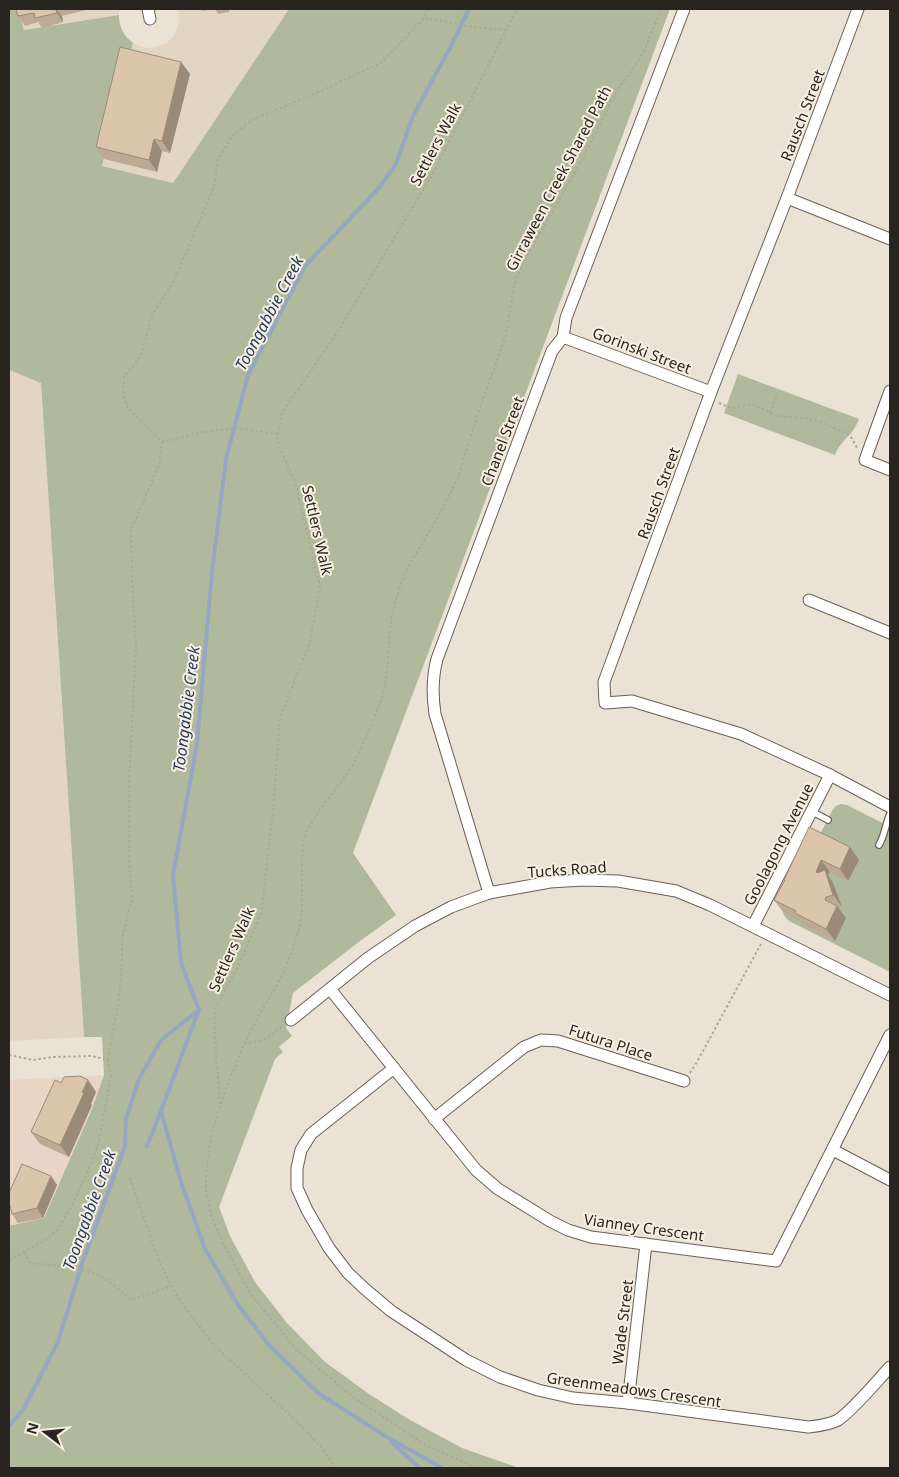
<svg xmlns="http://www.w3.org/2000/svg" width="899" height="1477" viewBox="0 0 899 1477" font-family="'Noto Sans',sans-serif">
<rect width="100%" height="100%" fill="#eae2d5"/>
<polygon fill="#e9d5c6" points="104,1075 92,1109 44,1218 9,1226 9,1080"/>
<g fill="#e2d6c3">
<polygon points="18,9 120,9 119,15 24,30"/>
<polygon points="178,9 289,9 173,183 102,166 133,43 137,45 147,48 157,47 167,43 174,35 178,25 179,17"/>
<polygon points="9,370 41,383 84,1037 9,1041"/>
</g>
<g fill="#b0b99c">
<path d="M 9,9 L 18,9 L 24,30 L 119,15 C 119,27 123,35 133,43 L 102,166 L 173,183 L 289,9 L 670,9 L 353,853 L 396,915 L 360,941 L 293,993 L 286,1028 L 292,1036 L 279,1047 L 283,1052 L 275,1059 L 219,1207 L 230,1236 L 255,1282 L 287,1323 L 325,1362 L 369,1394 L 410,1420 L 462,1448 L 519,1468 L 9,1468 L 9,1226 L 44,1218 L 92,1109 L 104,1075 L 102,1037 L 84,1037 L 41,383 L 9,370 Z"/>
<path d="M 738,374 L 859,419 C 853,436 841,439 835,455 L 724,413 Z"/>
<path d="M 841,804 L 847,805 L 890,827 L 890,972 L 789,921 C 784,916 782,913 783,906 L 832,811 L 836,806 Z"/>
</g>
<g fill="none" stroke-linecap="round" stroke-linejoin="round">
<g stroke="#95a7c1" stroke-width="4">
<polyline points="198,1012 161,1111 181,1182 205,1249 238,1305 269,1345 318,1393 385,1436 442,1468"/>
<polyline points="147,1146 161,1111"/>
<polyline points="9,1426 23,1410 58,1342 83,1261 125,1146 126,1119 139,1079 161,1040 199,1010 181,963 173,875 197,744 212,572 226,459 248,375 305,266 379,188 396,164 413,116 450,48 469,9"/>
<polyline points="392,1443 420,1468"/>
</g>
<defs>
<g id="service">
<polyline points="811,811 828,820"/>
<path d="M 879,845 C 885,835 885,825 890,814"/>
</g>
<g id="minor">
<polyline points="148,9 150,19"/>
<polyline points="858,9 787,198 711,392 604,682 605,703 632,701 741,734 830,775 890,807"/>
<polyline points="787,198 890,239"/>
<polyline points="563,337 711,392"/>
<polyline points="890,391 865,460 890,470"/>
<polyline points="809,600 890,633"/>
<path d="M 489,893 L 435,714 C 432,694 432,678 437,659 L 552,351 L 563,337 L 566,318 L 684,9"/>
<polyline points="753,926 830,775"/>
<polyline points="330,989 476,1170 498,1189 550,1221 568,1230 591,1237 776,1261 890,1035"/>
<polyline points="291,1020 368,958 415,926 451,907 489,893 550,882 583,880 618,881 676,891 710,905 890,995"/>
<path d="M 394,1068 L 311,1134 L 301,1150 L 297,1168 L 297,1188 L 307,1210 L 329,1248 L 348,1273 L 365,1289 L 391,1311 L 466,1360 L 500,1377 L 538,1390 L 573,1398 L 628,1403 L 808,1427 C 818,1426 829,1425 838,1420 C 854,1409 876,1382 890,1367"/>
<polyline points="434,1119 524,1047 541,1040 558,1041 684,1081"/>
<polyline points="833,1150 890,1180"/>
<polyline points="628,1403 646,1244"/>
</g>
</defs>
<use href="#service" stroke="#696156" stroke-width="8"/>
<use href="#minor" stroke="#696156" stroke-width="13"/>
<g stroke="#ada79c" stroke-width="2" stroke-dasharray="2.5 2.5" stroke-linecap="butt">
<polyline points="425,18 473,27 507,30"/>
<polyline points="719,403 731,408 752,404 777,416 803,418 818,421 846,433 851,437 857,448"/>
<polyline points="770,413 777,395"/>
<polyline points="162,442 203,432 234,428 278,434"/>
<polyline points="244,1044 266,1039 282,1027"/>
<polyline points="9,1055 33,1060 53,1057 92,1056 108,1060 111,1075 99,1140 94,1156 72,1206 57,1230 47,1239 9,1260"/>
<polyline points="108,1060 119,998 122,961 122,938 132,899 129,859 129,779 136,647 132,577 131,530 159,465 162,442 127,407 123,390 124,376 138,361 146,339 151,317 174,281 214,187 218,160 232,136 252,120 314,94 381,63 424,18 427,9"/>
<polyline points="690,1073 697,1062 761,944"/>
<polyline points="220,1104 216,1053 214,1011 237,968 261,915 273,812 280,717 310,643 320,586 295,482 277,441 282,413 340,328 431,177 517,9"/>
<polyline points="130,1178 157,1256 171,1286 186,1309 214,1345 295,1420 320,1446 334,1465 334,1468"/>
<path d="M 25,1252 L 30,1263 C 53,1265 78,1266 100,1276 C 111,1281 121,1292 131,1300 L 171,1286"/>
<polyline points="476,1468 424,1444 353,1397 296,1349 252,1296 222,1242 211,1215 206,1189 206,1173 212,1132 225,1091 244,1044 256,1021 283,974 293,948 300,926 302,907 302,857 303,845 306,832 318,812 338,786 353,765 369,731 383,695 388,664 389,638 392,614 399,589 407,569 438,517 457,480 478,413 506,335 514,285 523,263 582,160 617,90 636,65 645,49 661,9"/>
</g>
<use href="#service" stroke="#fff" stroke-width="5.5"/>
<use href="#minor" stroke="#fff" stroke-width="11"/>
</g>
<g fill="#bcaa93">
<polygon points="16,9 90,9 62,16 63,22 42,28 38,22 25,26 18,16"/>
<polygon points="201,9 214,9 202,11"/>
<polygon points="215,9 229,9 229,12 218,14"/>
<polygon points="181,62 190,74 170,153 162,151 157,172 104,159 96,147"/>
<polygon points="809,827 859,860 848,881 830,872 828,875 833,883 842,907 838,908 846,918 835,941 803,925 800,921 783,912 774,900 785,881 784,880"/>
<polygon points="88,1080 96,1092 91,1104 92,1105 69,1157 40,1144 31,1132 61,1083"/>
<polygon points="51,1176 57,1185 43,1218 18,1223 12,1214"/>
</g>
<g fill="#998b78">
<polygon points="56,9 62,16 63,22 57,13"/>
<polygon points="181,62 190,74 170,153 162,141"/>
<polygon points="154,139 162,151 157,172 149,160"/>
<polygon points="850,847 859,860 848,881 840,869"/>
<polygon points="821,860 830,872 828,875 833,883 842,907 816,872"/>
<polygon points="837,906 846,918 835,941 826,929"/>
<polygon points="88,1080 96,1092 91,1104 92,1105 69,1157 60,1145"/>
<polygon points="51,1176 57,1185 43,1218 37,1208"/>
</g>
<g fill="#dbc6ab" stroke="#998b78">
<polygon points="16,9 56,9 57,13 35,18 34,13 18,16"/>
<polygon points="120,47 181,62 162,141 154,139 149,160 96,147"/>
<polygon points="809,827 850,847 840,869 821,860 816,872 817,873 825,870 833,895 826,897 825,900 837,906 826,929 795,913 796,911 774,900 785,880 784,880"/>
<polygon points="80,1076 88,1080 82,1092 84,1093 60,1145 31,1132 55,1080 61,1083 64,1077"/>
<polygon points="22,1164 51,1176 37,1208 12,1214 9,1202 9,1193"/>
</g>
<g text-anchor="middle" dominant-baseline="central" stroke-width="4" stroke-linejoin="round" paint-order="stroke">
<g font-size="15" fill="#282520" stroke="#f8efe2">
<text transform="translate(802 115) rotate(-69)">Rausch Street</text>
<text transform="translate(435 144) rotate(-62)">Settlers Walk</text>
<text transform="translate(558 178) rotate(-62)">Girraween Creek Shared Path</text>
<text transform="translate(642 350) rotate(21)">Gorinski Street</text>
<text transform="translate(502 441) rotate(-69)">Chanel Street</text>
<text transform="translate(658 493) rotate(-70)">Rausch Street</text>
<text transform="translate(318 530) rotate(77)">Settlers Walk</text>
<text transform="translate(778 844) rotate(-63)">Goolagong Avenue</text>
<text transform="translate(567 869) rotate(-4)">Tucks Road</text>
<text transform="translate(231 949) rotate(-66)">Settlers Walk</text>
<text transform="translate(611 1042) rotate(18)">Futura Place</text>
<text transform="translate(644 1227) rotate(8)">Vianney Crescent</text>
<text transform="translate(622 1322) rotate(-83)">Wade Street</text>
<text transform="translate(634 1389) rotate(8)">Greenmeadows Crescent</text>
</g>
<g font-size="16" font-style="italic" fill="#1f385d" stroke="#f8efe2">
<text transform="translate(269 313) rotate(-62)">Toongabbie Creek</text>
<text transform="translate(186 709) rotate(-83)">Toongabbie Creek</text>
<text transform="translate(89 1210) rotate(-70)">Toongabbie Creek</text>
</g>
</g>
<rect width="899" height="1477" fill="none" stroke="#282520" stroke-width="20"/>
<g transform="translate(45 1432) rotate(286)" stroke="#f8efe2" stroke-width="4" paint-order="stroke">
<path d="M0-4L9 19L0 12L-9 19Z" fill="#282520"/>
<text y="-8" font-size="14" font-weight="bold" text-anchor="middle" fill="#282520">N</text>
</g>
</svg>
